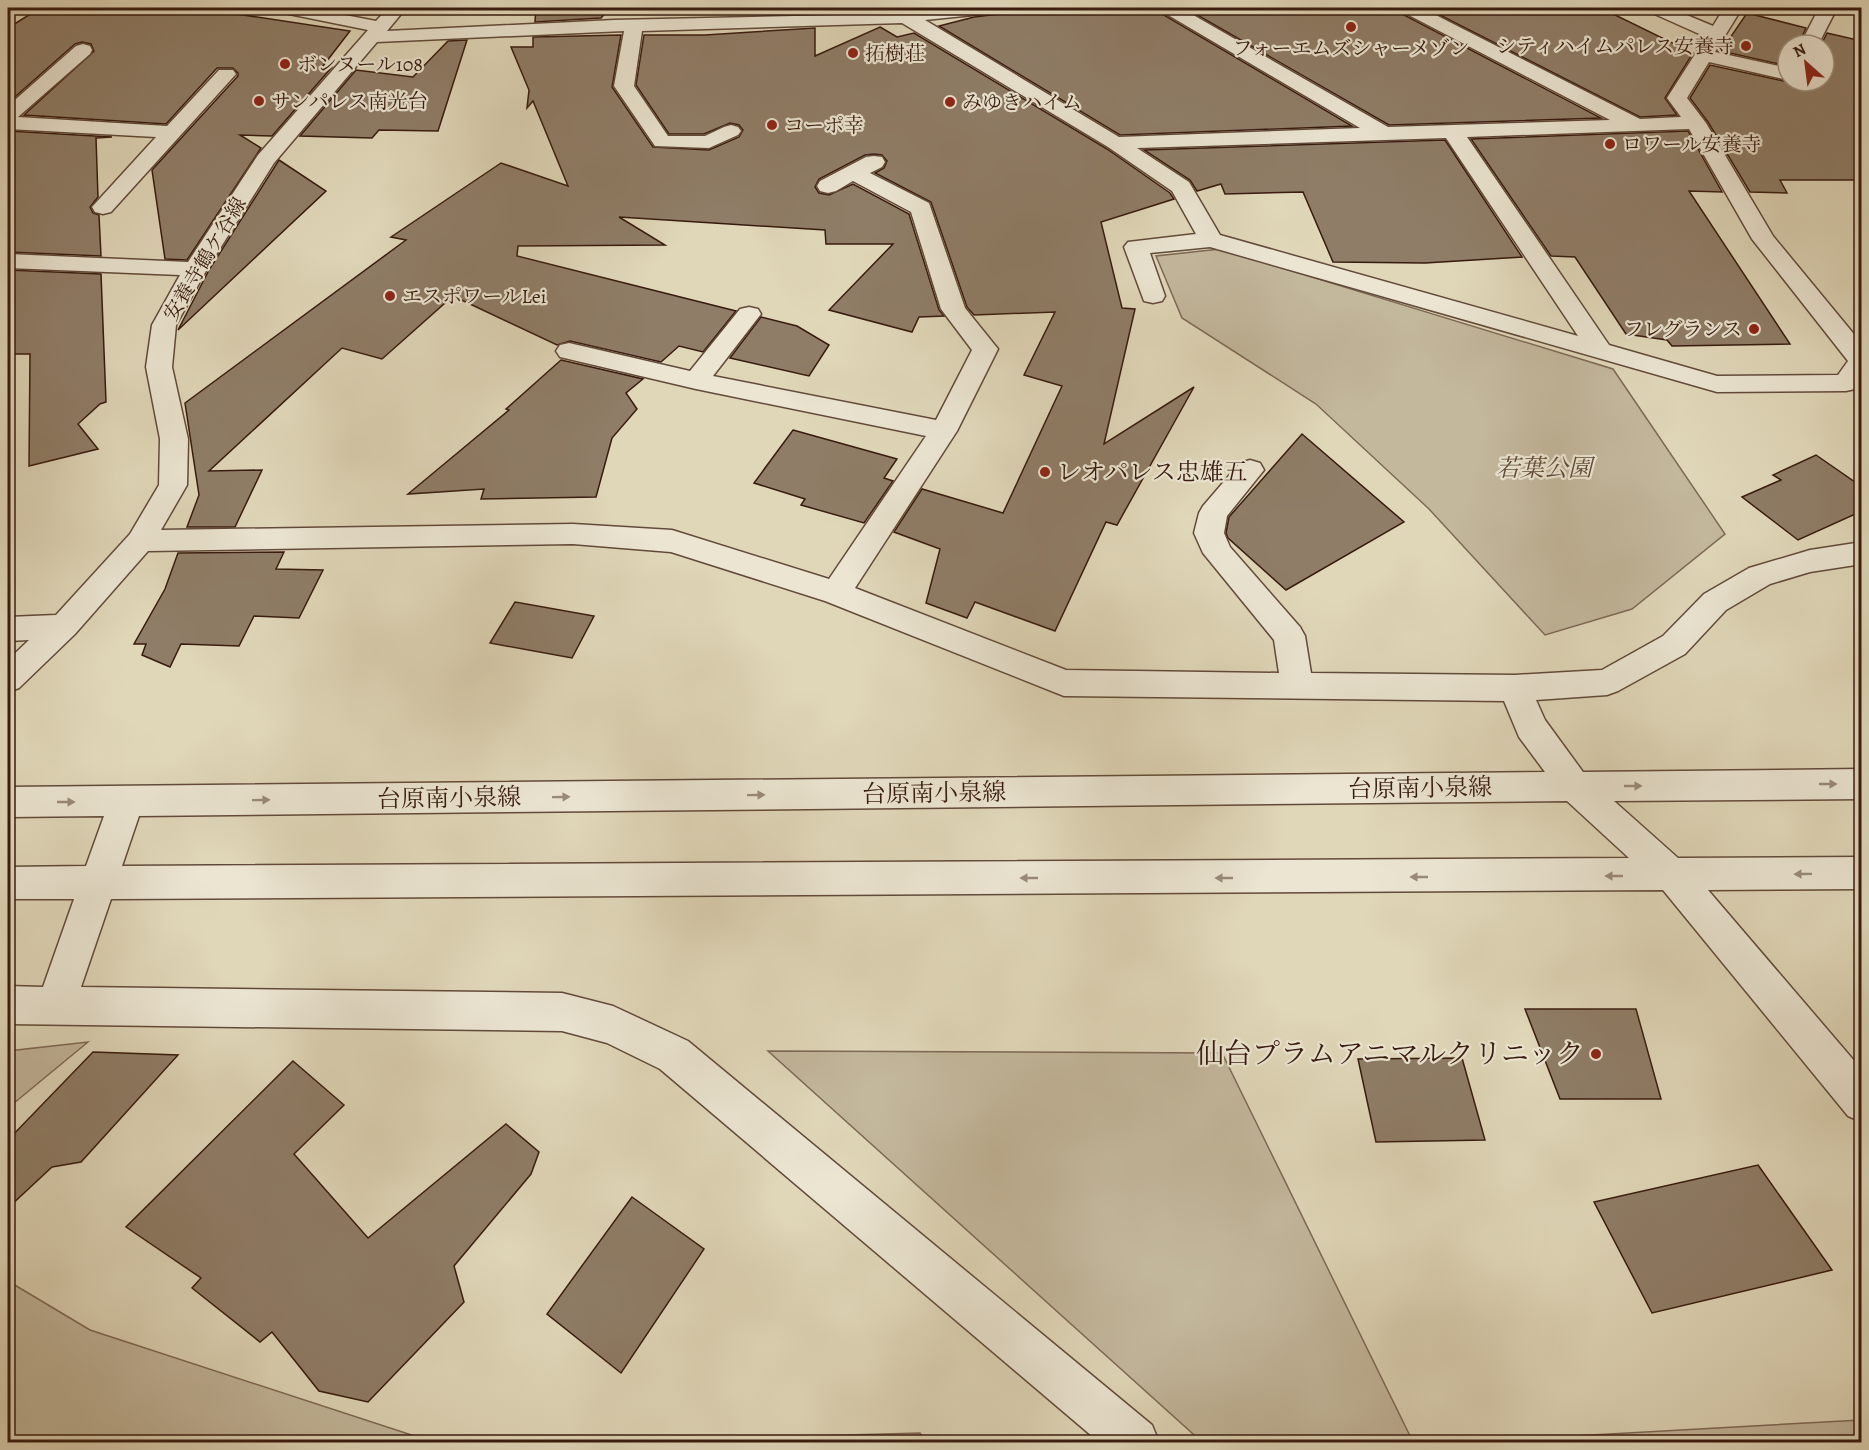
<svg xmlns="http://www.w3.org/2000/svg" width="1869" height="1450" viewBox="0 0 1869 1450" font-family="Alegreya,'Noto Serif JP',serif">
<rect width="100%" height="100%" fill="#e0d7b9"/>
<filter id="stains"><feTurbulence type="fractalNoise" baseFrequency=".00333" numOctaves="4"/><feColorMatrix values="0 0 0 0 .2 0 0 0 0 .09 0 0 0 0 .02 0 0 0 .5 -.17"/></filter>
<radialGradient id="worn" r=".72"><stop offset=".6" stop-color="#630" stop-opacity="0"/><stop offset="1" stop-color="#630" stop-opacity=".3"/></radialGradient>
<g fill="#c3b79c" stroke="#7e6956" stroke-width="1.5">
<polygon points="1220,249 1613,369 1725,534 1632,609 1545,635 1429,509 1316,404 1182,318 1156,256"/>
<polygon points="88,1042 8,1108 8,1051"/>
<polygon points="768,1051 1222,1053 1413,1442 1202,1442"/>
<polygon points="8,1281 90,1330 433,1442 8,1442"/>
<polygon points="1861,1420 1861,1442 1464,1442"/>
<polygon points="920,1433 926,1442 582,1442"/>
</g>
<g fill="#8f7d67" stroke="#381b0f" stroke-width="1.5">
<polygon points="40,8 197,8 350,31 323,66 332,67 272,136 240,135 261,148 187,260 165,259 152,170 238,76 238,73 233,68 217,68 166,124 24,115 94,51 91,44 82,42 75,44 8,103 8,28"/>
<polygon points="536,8 610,8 601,18 535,22"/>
<polygon points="1011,8 1158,8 1162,14 1352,126 1120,135 939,26 974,17 999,14 1004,9"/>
<polygon points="1185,8 1398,8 1402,14 1601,118 1389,125"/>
<polygon points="1426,8 1601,8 1693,53 1665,98 1677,115 1640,117"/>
<polygon points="1747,13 1806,28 1798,45 1788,45 1788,66 1721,51"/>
<polygon points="880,27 897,37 914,33 1107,149 1170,193 1174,199 1101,222 1122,308 1135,309 1104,444 1194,387 1117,525 1106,522 1055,631 975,602 967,618 926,603 940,549 894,532 922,489 1003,513 1062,386 1024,375 1055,312 974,315 967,307 931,202 875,173 884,168 887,161 882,155 874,154 865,155 819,179 815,187 819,193 829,195 853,184 909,214 939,310 944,316 919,317 912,332 829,310 893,244 826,244 825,230 619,217 665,245 518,246 517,256 736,311 703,352 679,346 661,362 570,341 557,345 453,296 382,359 342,348 209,471 262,470 235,527 187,527 199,495 185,403 406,240 391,237 501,163 568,186 533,101 527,108 529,90 511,47 533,47 533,37 621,35 612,87 653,147 709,150 739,137 743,130 739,125 730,123 704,134 669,134 636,85 644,35 705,35 815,28 815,56"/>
<polygon points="1827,33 1862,41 1862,180 1780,180 1787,193 1750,192 1708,122 1690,98 1710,65 1788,82 1824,81 1824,45 1821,45"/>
<polygon points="467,40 438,131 379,130 372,138 300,136 356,70 413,77 448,41"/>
<polygon points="8,131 112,137 96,138 98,197 90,207 93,213 99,215 101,256 8,252"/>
<polygon points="1688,131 1722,192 1689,191 1790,344 1672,346 1667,340 1626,334 1575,257 1551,256 1471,139"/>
<polygon points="1445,140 1522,257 1425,263 1333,262 1303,192 1225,194 1221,184 1197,191 1190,180 1144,150"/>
<polygon points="279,160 326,191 178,330 209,270"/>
<polygon points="8,270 101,274 106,402 100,404 78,424 98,449 29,466 30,354 8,354"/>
<polygon points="761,317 797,326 829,345 809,376 730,358"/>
<polygon points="561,360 643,379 626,393 637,409 612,438 596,497 481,499 484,489 408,494 509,410 506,409"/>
<polygon points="793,430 897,459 884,478 893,481 864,523 801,505 805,499 754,483"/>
<polygon points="1302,434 1404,522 1286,590 1228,538 1226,533 1229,517"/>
<polygon points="1816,455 1862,487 1862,511 1798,540 1742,497 1781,480 1773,475"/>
<polygon points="284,552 276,569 323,570 299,618 254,616 239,646 181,644 170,667 142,655 146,644 134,644 165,589 178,553"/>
<polygon points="515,602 594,616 572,658 490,643"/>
<polygon points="1525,1009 1636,1009 1661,1099 1560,1099"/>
<polygon points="93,1052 178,1055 81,1162 52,1167 8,1208 8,1140"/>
<polygon points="1462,1058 1485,1140 1376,1142 1358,1059"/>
<polygon points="293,1061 344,1105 294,1154 368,1238 506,1124 539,1152 531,1174 454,1266 464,1302 368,1402 319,1391 272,1332 260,1342 192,1288 201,1278 126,1227"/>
<polygon points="1758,1165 1832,1270 1652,1313 1594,1202"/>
<polygon points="632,1197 704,1249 621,1373 547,1314"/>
</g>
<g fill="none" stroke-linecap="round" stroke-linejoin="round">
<defs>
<g id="minor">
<path d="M 275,8 L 309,8 L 376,21 L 388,8 L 406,8 L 387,31 L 614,20 L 883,14 L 943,8 L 1002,8 L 999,12 L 993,13 L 925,20 L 1119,137 L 1360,128 L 1163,12 L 1160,8 L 1181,8 L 1388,127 L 1610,120 L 1403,12 L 1400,8 L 1422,8 L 1640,119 L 1681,117 L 1667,98 L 1706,37 L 1650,12 L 1647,8 L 1670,8 L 1713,26 L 1724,8 L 1742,8 L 1715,52 L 1788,68 L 1788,80 L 1709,62 L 1687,98 L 1706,123 L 1773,236 L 1862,344 L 1862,379 L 1855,389 L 1846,391 L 1717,392 L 1210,247 L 1150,253 L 1165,296 L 1162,301 L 1153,303 L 1144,301 L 1124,247 L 1128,242 L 1196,234 L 1172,191 L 1108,147 L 902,23 L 642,31 L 634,86 L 668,136 L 705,136 L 724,127 L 731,125 L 738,127 L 741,131 L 738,135 L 709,148 L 655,146 L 614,86 L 624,31 L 377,42 L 274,163 L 207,269 L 176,325 L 172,367 L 188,439 L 187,485 L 161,530 L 573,524 L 672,530 L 829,579 L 926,436 L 696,389 L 560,357 L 556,351 L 560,345 L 569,343 L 690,371 L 740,309 L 749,307 L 758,309 L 761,314 L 713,376 L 936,420 L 972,350 L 941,309 L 911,212 L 853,181 L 836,191 L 828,193 L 820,191 L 817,186 L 820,181 L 866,157 L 874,156 L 882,157 L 885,162 L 882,167 L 870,173 L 929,203 L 965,308 L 998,349 L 957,431 L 855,588 L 1066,670 L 1279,673 L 1274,640 L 1203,553 L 1194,533 L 1199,513 L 1203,506 L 1240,463 L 1250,460 L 1260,463 L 1264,470 L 1227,516 L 1224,533 L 1230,547 L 1300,627 L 1305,636 L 1311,673 L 1515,675 L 1602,670 L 1663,636 L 1704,594 L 1749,568 L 1810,550 L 1862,542 L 1862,564 L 1810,572 L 1770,584 L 1726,610 L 1685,654 L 1618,691 L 1607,695 L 1536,700 L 1545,720 L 1583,772 L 1862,769 L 1862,799 L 1614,801 L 1678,858 L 1862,857 L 1862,889 L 1708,890 L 1862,1070 L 1862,1122 L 1848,1116 L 1663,890 L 111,899 L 81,987 L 562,993 L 613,1006 L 688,1041 L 1152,1425 L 1159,1442 L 1099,1442 L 660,1069 L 607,1043 L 562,1031 L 8,1024 L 8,986 L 43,987 L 74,899 L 8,899 L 8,867 L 86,866 L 104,816 L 8,817 L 8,787 L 1545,772 L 1519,737 L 1504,701 L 1064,696 L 825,601 L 671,552 L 573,544 L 148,551 L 75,634 L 19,688 L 8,692 L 8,660 L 29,640 L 8,641 L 8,617 L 56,615 L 130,534 L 159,485 L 160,439 L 146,367 L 152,325 L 180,275 L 8,268 L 8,254 L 188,262 L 258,155 L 368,30 L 284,13 L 278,12 ZM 1689,129 L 1752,239 L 1848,361 L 1838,375 L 1717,376 L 1609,345 L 1467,137 ZM 1446,138 L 1578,336 L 1220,235 L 1189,182 L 1137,148 ZM 1567,801 L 1629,858 L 122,866 L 139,816 Z"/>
<polygon points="1819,8 1837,8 1818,45 1800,45"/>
<polygon points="83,44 90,46 92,50 90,54 18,117 167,126 219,70 233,70 236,74 111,212 103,214 95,212 92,207 156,137 8,129 8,106 76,46"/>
</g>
</defs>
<use href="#minor" stroke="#624a3a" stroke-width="3"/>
<use href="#minor" fill="#ebe5d2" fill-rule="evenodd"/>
</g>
<defs><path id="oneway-solid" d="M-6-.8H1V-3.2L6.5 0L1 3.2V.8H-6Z" transform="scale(1.5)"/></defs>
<g fill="#9a8a7a">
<use href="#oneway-solid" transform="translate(1828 784)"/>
<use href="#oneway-solid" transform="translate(1633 786)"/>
<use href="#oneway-solid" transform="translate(756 795) rotate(-1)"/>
<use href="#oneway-solid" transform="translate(561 797) rotate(-1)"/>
<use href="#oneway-solid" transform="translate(261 800) rotate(-1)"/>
<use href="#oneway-solid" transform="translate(66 802)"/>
<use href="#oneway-solid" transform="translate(1803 874) rotate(179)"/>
<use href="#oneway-solid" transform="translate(1614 876) rotate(180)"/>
<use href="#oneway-solid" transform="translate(1419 877) rotate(180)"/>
<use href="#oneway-solid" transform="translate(1029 878) rotate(180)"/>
<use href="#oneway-solid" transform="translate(1224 878) rotate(180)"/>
</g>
<g fill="#8f2418" stroke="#ebe5d2" stroke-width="2">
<circle cx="1351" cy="27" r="6"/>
<circle cx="1746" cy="46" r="6"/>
<circle cx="853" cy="53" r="6"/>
<circle cx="285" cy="64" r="6"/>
<circle cx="259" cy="101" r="6"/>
<circle cx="950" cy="102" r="6"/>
<circle cx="772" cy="125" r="6"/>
<circle cx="1610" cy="144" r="6"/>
<circle cx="390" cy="296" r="6"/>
<circle cx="1754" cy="329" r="6"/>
<circle cx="1045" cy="472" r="6"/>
<circle cx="1596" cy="1054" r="6"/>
</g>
<g text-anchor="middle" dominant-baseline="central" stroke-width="4.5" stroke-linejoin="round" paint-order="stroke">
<g font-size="20" fill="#381b0f" stroke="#ebe5d2" text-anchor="start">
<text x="1734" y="46" text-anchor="end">シティハイムパレス安養寺</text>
<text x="1351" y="48" text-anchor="middle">フォーエムズシャーメゾン</text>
<text x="865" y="53">拓樹荘</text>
<text x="297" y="64">ボンヌール108</text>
<text x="271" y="101">サンパレス南光台</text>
<text x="962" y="102">みゆきハイム</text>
<text x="784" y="125">コーポ幸</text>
<text x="1622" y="144">ロワール安養寺</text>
<text x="402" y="296">エスポワールLei</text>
<text x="1742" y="329" text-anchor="end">フレグランス</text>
</g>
<g font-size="20" fill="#381b0f" stroke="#ebe5d2">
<text transform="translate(205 259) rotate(-59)">安養寺鶴ケ谷線</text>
</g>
<g font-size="24" font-style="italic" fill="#624a39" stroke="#ebe5d2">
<text x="1544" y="468">若葉公園</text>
</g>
<g font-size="24" fill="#381b0f" stroke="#ebe5d2" text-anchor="start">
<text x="1057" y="472">レオパレス忠雄五</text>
</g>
<g font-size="24" fill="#381b0f" stroke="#ebe5d2">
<text transform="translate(1420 788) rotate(-1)">台原南小泉線</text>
<text transform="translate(934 793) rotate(-1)">台原南小泉線</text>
<text transform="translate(449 798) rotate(-1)">台原南小泉線</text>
</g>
<g font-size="28" fill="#381b0f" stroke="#ebe5d2" text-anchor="end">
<text x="1584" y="1054">仙台プラムアニマルクリニック</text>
</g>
</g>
<rect width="1869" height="1450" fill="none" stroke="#e0d7b9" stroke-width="30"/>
<rect x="9" y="9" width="1851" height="1432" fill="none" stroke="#381b0f" stroke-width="3"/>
<rect x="15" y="15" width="1839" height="1420" fill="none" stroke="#381b0f" stroke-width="1.5"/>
<g transform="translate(1806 63) rotate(332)"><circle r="28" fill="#ebe5d2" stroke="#a39484" stroke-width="1.5"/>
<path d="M0-4.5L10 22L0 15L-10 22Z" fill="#8f2418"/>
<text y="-9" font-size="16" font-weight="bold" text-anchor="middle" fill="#381b0f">N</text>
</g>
<rect width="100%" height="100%" filter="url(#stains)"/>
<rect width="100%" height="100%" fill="url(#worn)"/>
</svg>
